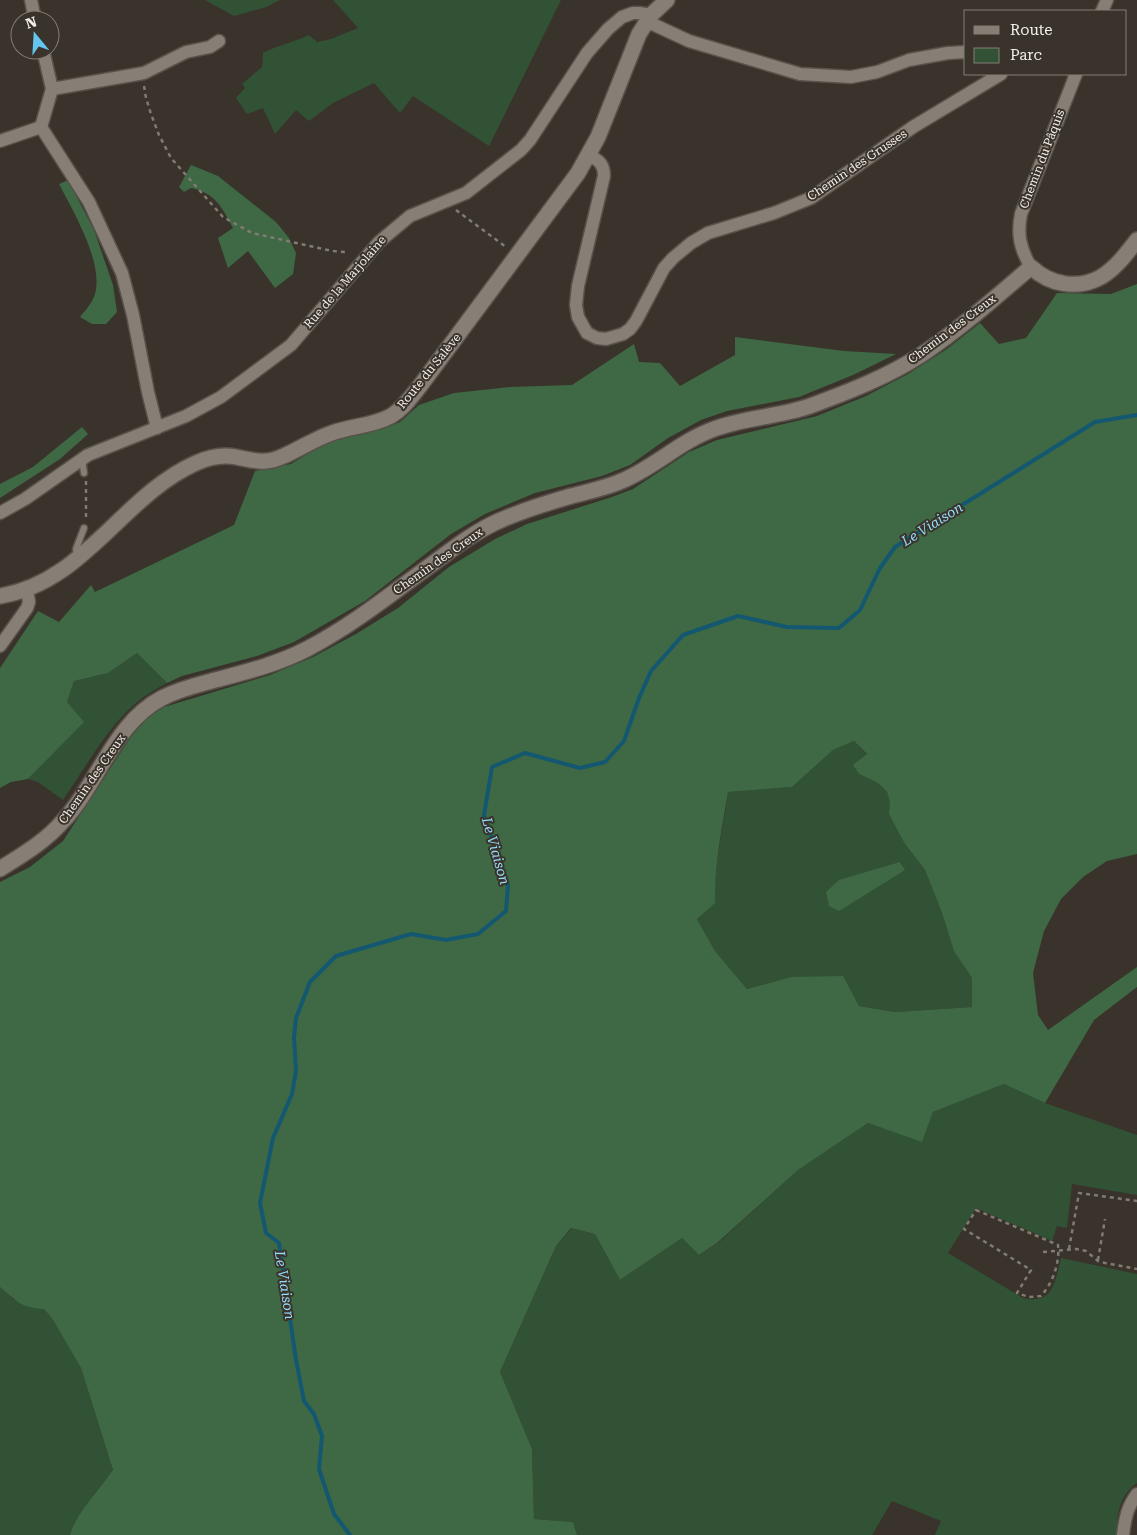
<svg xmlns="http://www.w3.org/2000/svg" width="1137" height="1535" viewBox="0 0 1137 1535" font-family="'Roboto Serif',serif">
<rect width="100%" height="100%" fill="#3a332b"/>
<g fill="#315235" fill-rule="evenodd">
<polygon points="205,0 280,0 266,7 234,16"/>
<path d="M 333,0 L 561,0 L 489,146 L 413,96 L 400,113 L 374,83 L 333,103 L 309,121 L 296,110 L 275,134 L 263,108 L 247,114 L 236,98 L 245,88 L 242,84 L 262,67 L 263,53 C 278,45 294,42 309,35 L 317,42 L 331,39 L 358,28 Z"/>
<path d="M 137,653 L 167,683 C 156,689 145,695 135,704 C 109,725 83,771 63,800 L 38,782 L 28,779 L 83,722 L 67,702 L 74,681 L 108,673 Z"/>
<path d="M 854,741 L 867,755 L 854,765 L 859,774 L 878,783 L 887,792 L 905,844 L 925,870 L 942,913 L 954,950 L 972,978 L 972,1007 L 895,1012 L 859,1006 L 791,977 L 747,989 L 715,951 L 697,919 L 714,903 C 714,866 723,829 728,792 L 792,787 L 833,750 ZM 901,862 L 904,870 L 839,910 Z"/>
<path d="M 1004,1084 L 1045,1103 L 1137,1135 L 1137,1195 L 1072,1184 L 1067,1228 L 1057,1226 L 1052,1241 L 976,1208 L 948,1253 L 1023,1298 C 1054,1305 1055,1281 1061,1258 L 1137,1274 L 1137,1483 C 1119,1496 1117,1514 1117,1535 L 935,1535 L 941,1521 L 892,1501 L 872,1535 L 577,1535 L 573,1522 L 534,1519 L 532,1449 L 500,1372 L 556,1246 L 572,1228 L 595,1234 L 620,1280 L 682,1238 L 699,1255 L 718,1243 L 798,1170 L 868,1123 L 922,1141 L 933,1112 Z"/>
<path d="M 0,1287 L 13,1299 L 44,1309 L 53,1320 L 81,1368 L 113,1470 C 101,1486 74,1516 70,1535 L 0,1535 Z"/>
</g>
<g fill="#3e6944" fill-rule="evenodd">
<path d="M 191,165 L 218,176 L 276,222 L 289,238 L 296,253 L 293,274 L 275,288 L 248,251 L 228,268 L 218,238 L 233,228 C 222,207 215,193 191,188 L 184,192 L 179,187 Z"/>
<path d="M 68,180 L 94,230 L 113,285 L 117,312 L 106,324 L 92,324 L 80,317 C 85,311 91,304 94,297 C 106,266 73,211 59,184 Z"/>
<path d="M 1137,284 L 1137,854 L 1107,861 L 1083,877 L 1061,899 L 1044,931 L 1033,973 L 1038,1015 L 1048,1030 L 1137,967 L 1137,987 L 1094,1020 L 1045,1103 L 1004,1084 L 933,1112 L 922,1142 L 868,1123 L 798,1170 L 717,1243 L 699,1255 L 682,1238 L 620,1280 L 595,1234 L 571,1228 L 556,1246 L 500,1372 L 532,1449 L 534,1519 L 573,1522 L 577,1535 L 70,1535 C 74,1516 101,1487 113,1470 L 81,1368 L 53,1320 L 44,1309 C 22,1308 16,1301 0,1287 L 0,882 L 30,867 L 63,841 L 130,738 L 147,718 L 164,707 L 270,675 L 313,657 L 356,634 L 398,608 L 449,567 L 495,539 L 527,524 L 612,497 L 633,489 L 689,452 L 717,440 L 817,416 L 866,396 L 908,374 L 947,349 L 980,323 L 999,344 L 1026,338 L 1057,293 L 1111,294 ZM 854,741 L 867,754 L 853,765 L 859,774 L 878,783 L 887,792 L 890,802 L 889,814 L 905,844 L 925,870 L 942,913 L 954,951 L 972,978 L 972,1007 L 895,1012 L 859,1006 L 843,976 L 791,977 L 747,989 L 715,951 L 697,919 L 715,903 C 714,866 722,829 728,792 L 792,787 L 833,750 Z"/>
<polygon points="735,337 844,351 896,354 853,375 799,397 727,411 701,420 668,438 630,465 602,476 535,493 485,514 451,534 365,601 294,642 257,656 182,676 167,683 137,653 108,673 74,681 67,702 84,722 28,779 11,782 0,788 0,668 38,611 59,622 91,585 95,592 234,525 255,471 291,464 320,446 339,438 385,428 400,422 419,405 454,393 510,387 572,385 634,344 639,362 660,363 680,386 735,355"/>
<polygon points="82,427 88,434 60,459 0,498 0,484 33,467"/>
<polygon points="900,862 905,870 839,911 829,906 826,892 839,880"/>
</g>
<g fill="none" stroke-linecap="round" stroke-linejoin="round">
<polyline stroke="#135870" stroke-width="4" points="350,1535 334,1514 319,1469 322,1436 314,1414 304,1401 296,1360 279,1243 266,1233 260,1203 273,1138 292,1094 296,1071 294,1038 296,1018 310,982 336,956 411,934 446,940 478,934 506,911 508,885 484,815 492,767 525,753 580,768 605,762 624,741 639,698 651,671 683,635 738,616 787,627 839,628 860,610 880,568 895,547 1095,422 1137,415"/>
<defs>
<g id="lane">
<polyline points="82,459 84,473"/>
<polyline points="77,558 76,549 84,528"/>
</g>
<g id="street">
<polyline points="31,0 35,20"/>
<polyline points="1102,11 1107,0"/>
<polyline points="646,21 689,41 800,74 851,77 877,72 909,60 948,53 966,52"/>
<polyline points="52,89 144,73 186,52 210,47 219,41"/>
<polyline points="41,127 89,202 122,273 133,315 148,392 157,428"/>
<polyline points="41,127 52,89 43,50"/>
<polyline points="0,141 41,127"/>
<path d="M 588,155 C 599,160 604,164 604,176 L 578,286 L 576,305 L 578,317 L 587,333 L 597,338 L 606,339 L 623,334 L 630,329 L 636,321 L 664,268 L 673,258 L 691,243 L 708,233 L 774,213 L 811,198 L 913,127 L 1001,74"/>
<path d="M 1031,267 C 1020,249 1017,234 1021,214 L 1076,74"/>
<polyline points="0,513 25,499 88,455 186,416 221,397 291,345 379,242 410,216 466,193 521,150 530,140 587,53 608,29 622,17 633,13 639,13 651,15"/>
<polyline points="0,646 27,608 29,602 27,590"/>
<path d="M 1123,1535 C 1125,1519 1127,1507 1137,1494"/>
</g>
<g id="secondary">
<path d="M 0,596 C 84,583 122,496 196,463 C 209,457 221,454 236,457 C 246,459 256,462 266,461 C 274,461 281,457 288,454 C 303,447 317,438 332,433 C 351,426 373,426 391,416 C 403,409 411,397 420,386 L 578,173 L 598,137 L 639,34 L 651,15 L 667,0"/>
<path d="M 0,869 C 22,855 46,841 63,821 C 98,784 114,723 162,698 C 177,690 193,686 208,682 C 242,673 276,665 307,649 C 349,627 386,598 424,570 C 449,552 473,532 501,520 C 524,510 547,503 571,496 C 589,491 607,488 624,480 C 656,466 681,441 714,429 C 745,417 779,417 810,406 C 848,392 887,377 921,355 C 960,329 996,297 1031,267 C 1050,285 1078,290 1101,277 C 1116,268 1127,253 1137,240"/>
</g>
</defs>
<use href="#lane" stroke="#58524b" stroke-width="9"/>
<use href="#street" stroke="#58524b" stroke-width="15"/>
<use href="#secondary" stroke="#58524b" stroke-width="18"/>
<g stroke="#807b74" stroke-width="2.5" stroke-dasharray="4 4" stroke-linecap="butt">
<polyline points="144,86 146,98 151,114 159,135 171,158 223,217 252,233 332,251 345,252"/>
<polyline points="456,210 506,247"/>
<polyline points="86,481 86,518"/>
<path d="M 976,1210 L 1058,1245 C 1060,1262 1053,1283 1041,1296 L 1029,1297 L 1017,1293 L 1031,1270 L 964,1229 Z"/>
<polyline points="1069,1249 1079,1193 1137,1201"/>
<polyline points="1043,1252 1076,1249 1086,1251 1098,1261 1105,1263 1137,1269"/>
<polyline points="1098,1260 1105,1219"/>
</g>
<use href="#lane" stroke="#877f76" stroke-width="6"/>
<use href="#street" stroke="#877f76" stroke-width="12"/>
<use href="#secondary" stroke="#877f76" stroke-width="15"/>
</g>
<g text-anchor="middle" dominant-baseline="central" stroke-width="4" stroke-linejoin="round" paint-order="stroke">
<g font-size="12" fill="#f3efea" stroke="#3a332b">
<text transform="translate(1042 159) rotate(-69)">Chemin du Pâquis</text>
<text transform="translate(857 165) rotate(-34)">Chemin des Grusses</text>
<text transform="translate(345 282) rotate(-49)">Rue de la Marjolaine</text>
<text transform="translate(952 329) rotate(-37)">Chemin des Creux</text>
<text transform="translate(429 371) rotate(-51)">Route du Salève</text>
<text transform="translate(438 561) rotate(-35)">Chemin des Creux</text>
<text transform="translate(92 779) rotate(-55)">Chemin des Creux</text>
</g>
<g font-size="14" font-style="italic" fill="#93dcfb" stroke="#3a332b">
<text transform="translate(932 524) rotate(-32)">Le Viaison</text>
<text transform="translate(496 851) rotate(74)">Le Viaison</text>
<text transform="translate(285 1285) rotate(81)">Le Viaison</text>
</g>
</g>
<rect x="964" y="10" width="162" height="65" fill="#3a332b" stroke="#847e77"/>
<rect x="974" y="26" width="25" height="8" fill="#877f76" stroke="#847e77"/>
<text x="1010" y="35" font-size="15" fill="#f3efea">Route</text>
<rect x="974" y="48" width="25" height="15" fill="#315235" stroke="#847e77"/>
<text x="1010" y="60" font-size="15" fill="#f3efea">Parc</text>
<g transform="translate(35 35) rotate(342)"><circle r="24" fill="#3a332b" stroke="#847e77"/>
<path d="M0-4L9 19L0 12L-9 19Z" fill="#64c5ee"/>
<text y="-8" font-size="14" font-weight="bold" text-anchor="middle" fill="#f3efea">N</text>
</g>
</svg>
